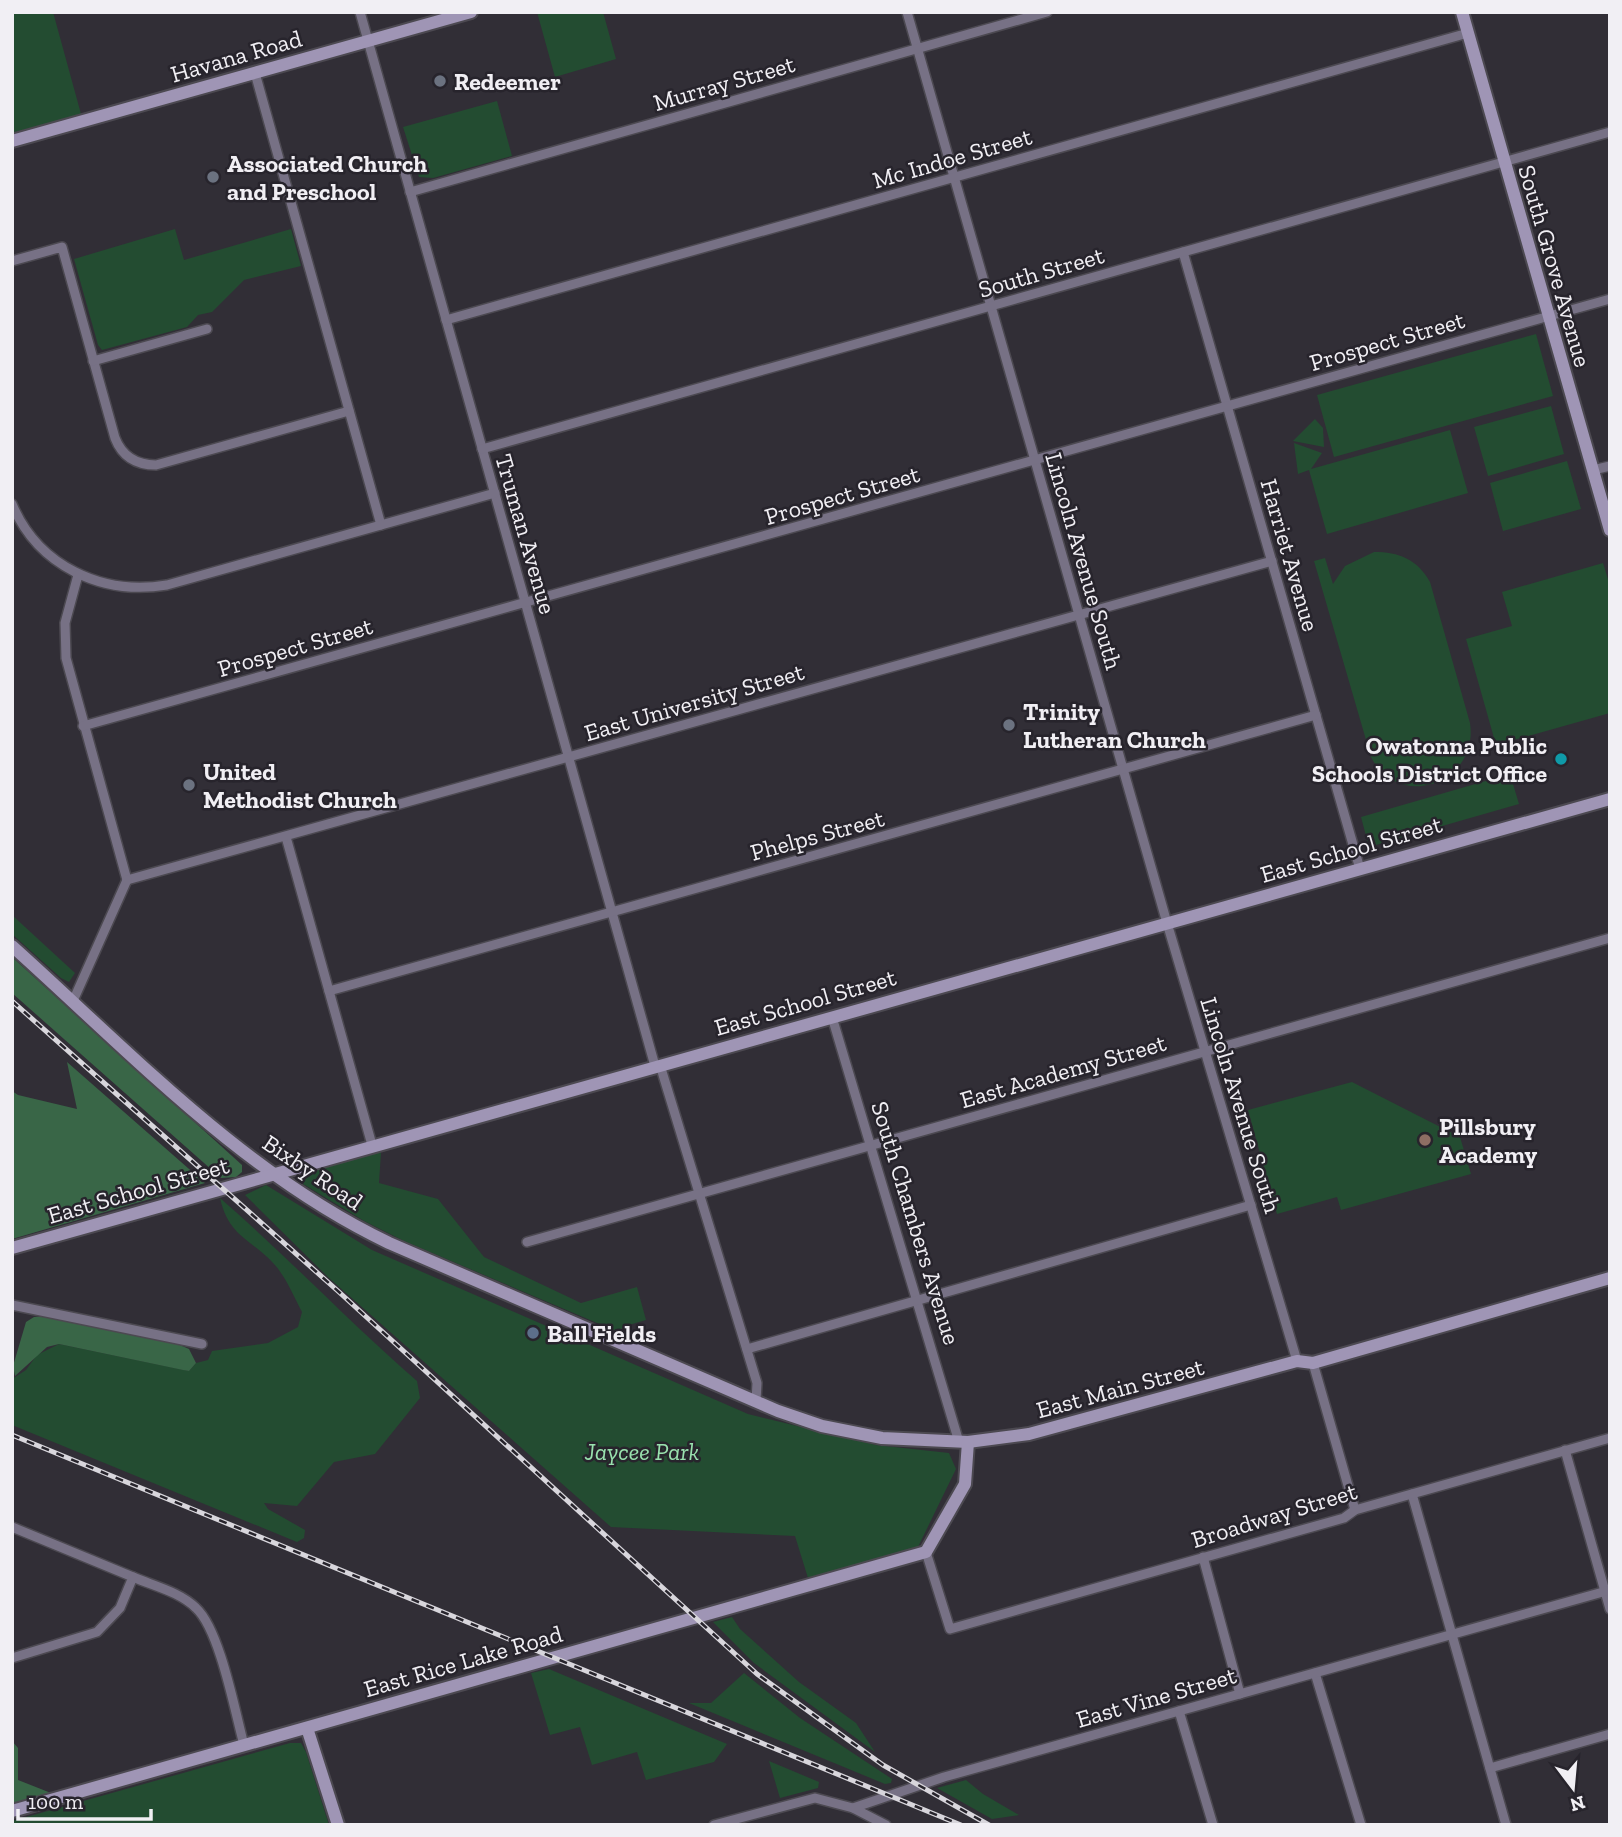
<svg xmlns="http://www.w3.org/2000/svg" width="1622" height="1837" viewBox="0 0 1622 1837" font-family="'Zilla Slab',serif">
<rect width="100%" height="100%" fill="#312e36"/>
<g fill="#234c31">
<polygon points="12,12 53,12 81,114 12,133"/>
<polygon points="537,12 603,12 616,59 555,77"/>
<polygon points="497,101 512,156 433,178 419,177 403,127"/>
<polygon points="175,229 184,260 291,229 301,266 244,280 212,312 198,315 187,327 102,350 98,345 74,259"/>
<polygon points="1536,334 1553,396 1334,457 1317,395"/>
<polygon points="1551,406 1564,454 1488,476 1474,427"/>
<polygon points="1315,419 1323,428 1324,447 1293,441"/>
<polygon points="1450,430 1468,493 1327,534 1309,470 1298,474 1294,443 1322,453 1311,469"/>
<polygon points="1567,461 1581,509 1503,531 1490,483"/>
<path d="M 1374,552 C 1399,552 1417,559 1430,582 L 1470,723 C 1479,783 1399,812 1371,757 L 1314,561 L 1325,558 L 1333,584 L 1345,566 Z"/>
<polygon points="1603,563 1610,586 1610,713 1496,745 1466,639 1512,626 1502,592"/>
<polygon points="1510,774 1519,804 1369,847 1361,817"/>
<polygon points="12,915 75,973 69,982 61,978 12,934"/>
<polygon points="1352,1082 1460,1137 1471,1174 1341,1210 1337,1197 1277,1214 1248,1110"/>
<polygon points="381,1152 379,1183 438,1199 484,1257 581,1303 637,1287 646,1320 622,1327 623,1334 404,1241 364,1221 303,1184 308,1172"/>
<polygon points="266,1185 372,1250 748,1414 876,1445 949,1453 956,1469 918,1547 808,1578 795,1536 611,1527 329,1278 245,1195"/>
<path d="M 220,1198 C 288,1257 349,1322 417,1381 L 420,1398 L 375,1454 L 334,1462 L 297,1506 L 264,1503 L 268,1509 L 305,1530 L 304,1538 L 297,1542 L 12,1425 L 12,1379 L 26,1370 L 37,1355 L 59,1344 L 189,1371 L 196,1363 L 208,1360 L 212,1351 L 268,1343 L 298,1327 L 302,1312 C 294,1297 286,1277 274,1264 C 250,1238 229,1237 220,1198 Z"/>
<polygon points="732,1617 740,1629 799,1682 856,1723 875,1752 754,1663 713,1622"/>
<polygon points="549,1669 727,1744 714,1762 646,1780 637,1752 592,1765 580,1727 550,1735 531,1673"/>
<polygon points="744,1673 800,1718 886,1775 892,1779 891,1783 885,1784 689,1703 711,1703"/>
<polygon points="290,1743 301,1743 306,1752 329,1825 12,1825 12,1821"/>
<polygon points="769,1761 819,1782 818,1788 780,1798"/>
<polygon points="966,1780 983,1794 1019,1815 992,1819 937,1788"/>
</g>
<g fill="#396647">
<polygon points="12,957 242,1165 242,1172 236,1177 221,1178 12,993"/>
<polygon points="67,1062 205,1183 12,1239 12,1091 18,1095 77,1109"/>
<polygon points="46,1316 173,1342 189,1349 196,1363 189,1371 183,1370 59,1344 47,1347 15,1376 13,1366 26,1322 34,1317"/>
<polygon points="12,1741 18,1748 18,1780 51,1793 12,1804"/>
</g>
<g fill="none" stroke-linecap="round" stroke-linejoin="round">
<defs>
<g id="street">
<polyline points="360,12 655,1066"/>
<polyline points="907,12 1167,923 1297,1361"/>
<polyline points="255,73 381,525"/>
<polyline points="410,192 1047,12"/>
<polyline points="1183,252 1360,869"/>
<path d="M 12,261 L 62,247 L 115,438 C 122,456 136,465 156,465 L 349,411"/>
<polyline points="446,320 1468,33"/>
<polyline points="93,361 207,329"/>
<polyline points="482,449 1610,132"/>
<polyline points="1593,470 1610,466"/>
<path d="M 12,504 C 38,566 102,596 167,585 L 495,493"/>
<polyline points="78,575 65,623 66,658 127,880"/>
<polyline points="83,726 1610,299"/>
<polyline points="286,837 372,1145"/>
<polyline points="127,880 1272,561"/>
<polyline points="329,991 1316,715"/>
<polyline points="73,1001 127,880"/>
<polyline points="832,1017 959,1442"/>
<polyline points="660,1065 757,1383 756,1401"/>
<polyline points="527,1242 1610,938"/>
<polyline points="12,1305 202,1344"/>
<polyline points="747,1349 1251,1205"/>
<polyline points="1313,1363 1355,1510"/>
<polyline points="1565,1450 1610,1609"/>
<polyline points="1412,1494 1506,1825"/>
<polyline points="12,1527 133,1577 120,1608 97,1632 12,1658"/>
<polyline points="926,1552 950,1629 1344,1518 1355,1510 1610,1438"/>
<polyline points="1203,1557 1240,1694"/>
<path d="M 133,1577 C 154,1586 180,1592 196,1608 C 220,1630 235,1712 244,1745"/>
<polyline points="1315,1673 1361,1825"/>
<polyline points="1179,1711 1213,1825"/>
<polyline points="1490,1768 1610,1734"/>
<polyline points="853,1808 886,1825"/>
<polyline points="714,1825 815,1798 853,1808 944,1777 1610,1590"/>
</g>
<g id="secondary">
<polyline points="1462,12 1610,530"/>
<polyline points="12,141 471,12"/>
<path d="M 12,946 C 130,1052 244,1174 389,1243 L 778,1411 L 822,1426 L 882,1438 L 968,1442 L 1029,1434 L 1297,1361 L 1313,1363 L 1610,1278"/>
<polyline points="12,1248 1610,799"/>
<polyline points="307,1728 338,1825"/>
<polyline points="12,1811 926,1552 965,1484 968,1442"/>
</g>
</defs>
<use href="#street" stroke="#4c4951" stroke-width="12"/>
<use href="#secondary" stroke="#4c4951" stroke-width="16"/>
<use href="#street" stroke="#777185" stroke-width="9"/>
<use href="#secondary" stroke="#9f95b5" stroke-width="12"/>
<defs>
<g id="rail">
<polyline points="12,1001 339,1292 757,1674 883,1765 989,1825"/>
<polyline points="12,1435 961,1825"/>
</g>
</defs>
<use href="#rail" stroke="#d8d6dc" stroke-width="5"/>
<use href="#rail" stroke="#27242c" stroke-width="2.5" stroke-dasharray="8" stroke-linecap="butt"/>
</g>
<g fill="#6b7280" stroke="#27242c" stroke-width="2.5">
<circle cx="440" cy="81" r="7"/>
<circle cx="213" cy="177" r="7"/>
<circle cx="1009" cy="725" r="7"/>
<circle cx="189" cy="785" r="7"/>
</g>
<circle fill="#0f9aa8" stroke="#27242c" stroke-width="2.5" cx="1561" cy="759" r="7"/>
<circle fill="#8d6e63" stroke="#27242c" stroke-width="2.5" cx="1425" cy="1140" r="7"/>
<circle fill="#5c6f8a" stroke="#27242c" stroke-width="2.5" cx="533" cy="1333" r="7"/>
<g text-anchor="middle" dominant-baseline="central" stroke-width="5" stroke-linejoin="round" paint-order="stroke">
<g font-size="24" fill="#f1eff4" stroke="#27242c">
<text transform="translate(236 56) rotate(-16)">Havana Road</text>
<text transform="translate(724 83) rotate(-16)">Murray Street</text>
<text transform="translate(952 158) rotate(-16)">Mc Indoe Street</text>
<text transform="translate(1555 266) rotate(74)">South Grove Avenue</text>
<text transform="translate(1041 272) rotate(-16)">South Street</text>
<text transform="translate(1387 341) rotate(-16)">Prospect Street</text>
<text transform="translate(842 495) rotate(-16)">Prospect Street</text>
<text transform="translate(526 534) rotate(74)">Truman Avenue</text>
<text transform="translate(1290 555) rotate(74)">Harriet Avenue</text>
<text transform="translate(1084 561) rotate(74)">Lincoln Avenue South</text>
<text transform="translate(295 647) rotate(-16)">Prospect Street</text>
<text transform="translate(694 702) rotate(-16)">East University Street</text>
<text transform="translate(817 835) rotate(-15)">Phelps Street</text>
<text transform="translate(1351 849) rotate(-16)">East School Street</text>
<text transform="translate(805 1002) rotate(-16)">East School Street</text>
<text transform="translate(1063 1071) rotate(-16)">East Academy Street</text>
<text transform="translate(1241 1105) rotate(73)">Lincoln Avenue South</text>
<text transform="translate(313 1172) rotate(34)">Bixby Road</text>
<text transform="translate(138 1190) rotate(-16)">East School Street</text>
<text transform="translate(916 1223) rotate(73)">South Chambers Avenue</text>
<text transform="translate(1120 1388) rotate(-15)">East Main Street</text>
<text transform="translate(1274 1515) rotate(-17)">Broadway Street</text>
<text transform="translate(463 1661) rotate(-16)">East Rice Lake Road</text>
<text transform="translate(1156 1697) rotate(-16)">East Vine Street</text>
</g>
<g font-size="24" font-weight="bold" fill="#f1eff4" stroke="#27242c" text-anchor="start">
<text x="454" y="81">Redeemer</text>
<text x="227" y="163">Associated Church<tspan x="227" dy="28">and Preschool</tspan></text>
<text x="1023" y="711">Trinity<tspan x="1023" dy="28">Lutheran Church</tspan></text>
<text x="1547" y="745" text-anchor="end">Owatonna Public<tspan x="1547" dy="28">Schools District Office</tspan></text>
<text x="203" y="771">United<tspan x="203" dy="28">Methodist Church</tspan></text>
<text x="1439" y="1126">Pillsbury<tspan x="1439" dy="28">Academy</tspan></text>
<text x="547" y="1333">Ball Fields</text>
</g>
<g font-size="24" font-style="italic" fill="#99e1ae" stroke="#27242c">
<text x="642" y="1451">Jaycee Park</text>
</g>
</g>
<rect width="1622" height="1837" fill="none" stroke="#f1eff4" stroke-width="28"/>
<g transform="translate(1573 1788) rotate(164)" stroke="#27242c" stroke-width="5" paint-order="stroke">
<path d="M0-5L12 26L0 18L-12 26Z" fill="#f1eff4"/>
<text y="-10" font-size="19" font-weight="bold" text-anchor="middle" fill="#f1eff4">N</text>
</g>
<path d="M18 1809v10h133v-10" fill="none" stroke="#f1eff4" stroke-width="3.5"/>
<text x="28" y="1809" font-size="21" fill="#f1eff4" stroke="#27242c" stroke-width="5" paint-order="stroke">100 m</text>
</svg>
